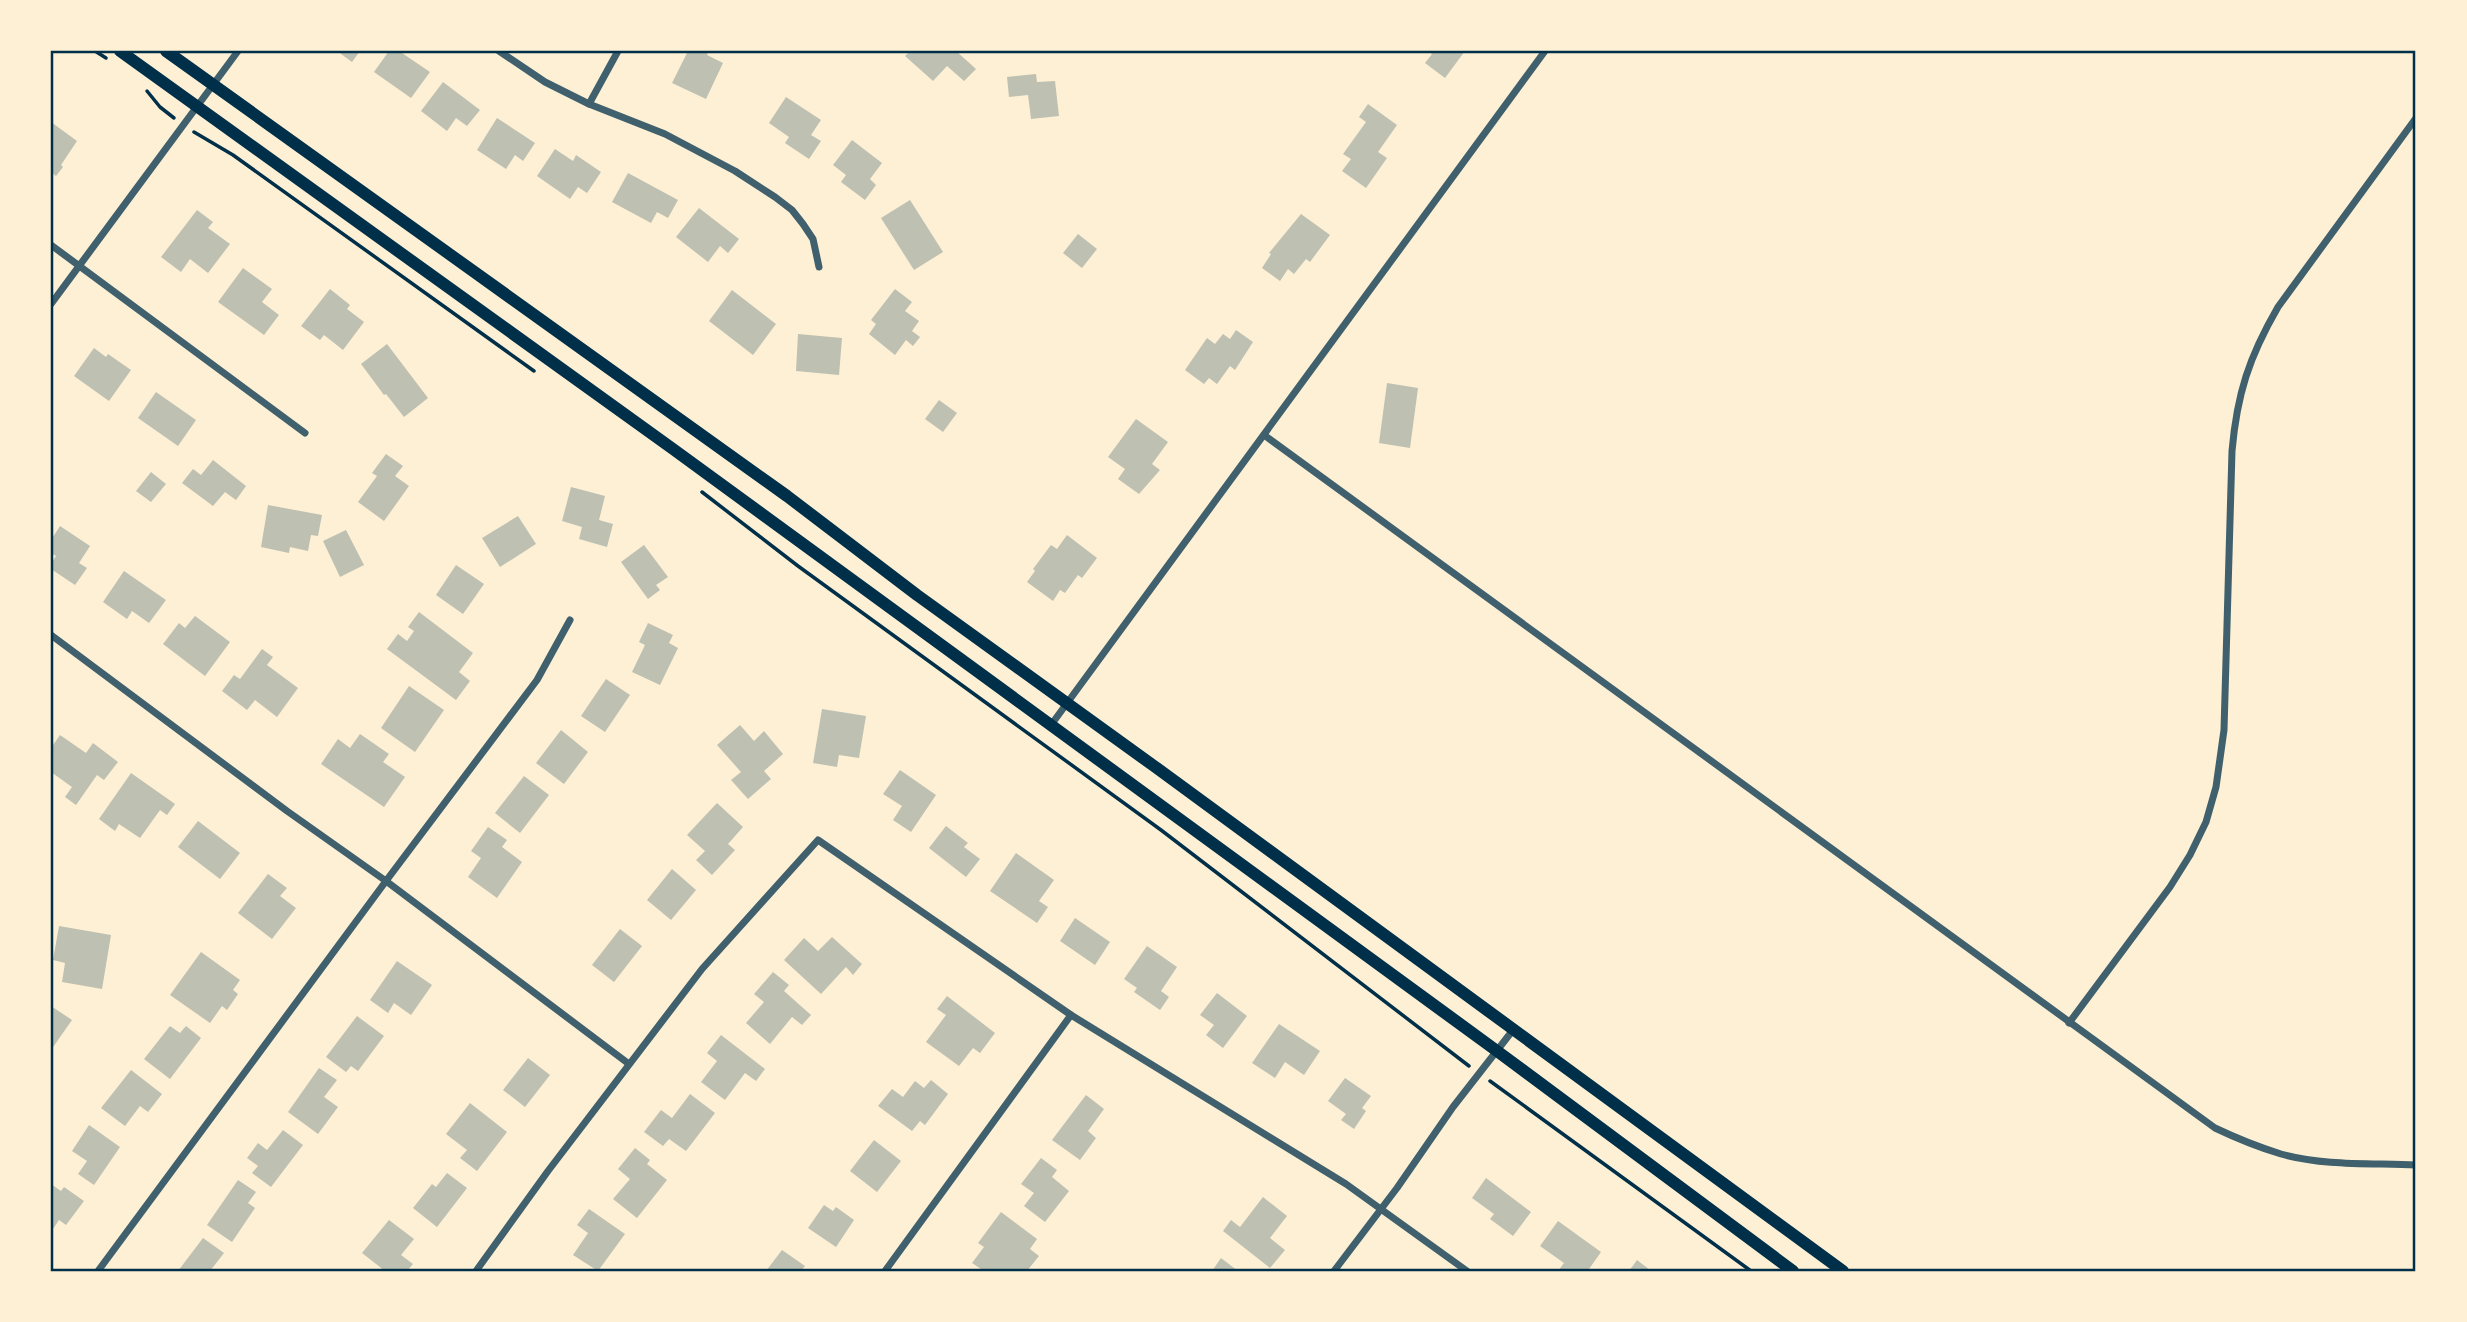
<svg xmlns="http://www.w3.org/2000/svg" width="2467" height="1322" viewBox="0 0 2467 1322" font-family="'DejaVu Sans',sans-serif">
<rect width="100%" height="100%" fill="#fdf0d5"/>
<g fill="#bec0b2">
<polygon points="337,51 360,51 352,62"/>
<polygon points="389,51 399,51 430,72 411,98 374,72"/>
<polygon points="688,51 709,51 707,55 723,63 706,99 672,83"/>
<polygon points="910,51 956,51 976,69 964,81 947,66 933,81 905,56"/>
<polygon points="1428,51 1465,51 1445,78 1425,63 1432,54"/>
<polygon points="1036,74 1037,82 1055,81 1059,116 1031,119 1028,95 1009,97 1007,77"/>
<polygon points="443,82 480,110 467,126 456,118 447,131 421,111"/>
<polygon points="786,97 821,120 811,135 821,141 809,159 785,143 789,137 769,123"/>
<polygon points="1368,104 1397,125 1378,152 1387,158 1366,188 1342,171 1351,159 1343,154 1366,122 1359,117"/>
<polygon points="497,118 535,143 523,161 515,155 506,169 477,150"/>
<polygon points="51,122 77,141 61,165 63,167 56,176 51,172"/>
<polygon points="852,140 882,163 870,179 876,185 865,200 841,182 846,175 833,165"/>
<polygon points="555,149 573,161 576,155 601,172 587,193 578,187 570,199 537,176"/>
<polygon points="628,173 678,200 668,218 657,212 651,223 612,202"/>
<polygon points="910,200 943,252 914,270 881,218"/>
<polygon points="699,208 739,239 728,253 720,246 708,262 676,237"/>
<polygon points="197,210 213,222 208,228 230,244 208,273 190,259 181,272 161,257"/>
<polygon points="1301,214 1330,235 1310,262 1306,259 1294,274 1288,269 1280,281 1262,268 1271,254 1269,253"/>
<polygon points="1078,234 1097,249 1082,268 1063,253"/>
<polygon points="243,268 272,289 262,302 279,315 264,335 218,302"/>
<polygon points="330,289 350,305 347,309 364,322 343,350 324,335 320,340 301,326"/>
<polygon points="895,289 912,302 905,311 919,321 912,331 920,337 913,346 906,340 895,355 869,334 876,324 871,320"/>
<polygon points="732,290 776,324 753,355 709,321"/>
<polygon points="1236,330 1253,342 1235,370 1230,366 1217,384 1209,378 1204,384 1185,370 1207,338 1215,344 1223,334 1230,339"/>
<polygon points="798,334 842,338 839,375 796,371"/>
<polygon points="387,344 428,398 404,417 386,394 384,395 361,364"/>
<polygon points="94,348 106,357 108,354 131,370 109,401 74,376"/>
<polygon points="1387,383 1418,388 1410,448 1379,443"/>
<polygon points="156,392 196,420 178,446 138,418"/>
<polygon points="939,400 957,413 943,432 925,419"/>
<polygon points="1136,419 1168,442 1152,464 1160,470 1139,494 1118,479 1125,469 1108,457"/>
<polygon points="386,454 403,466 395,476 409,486 384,521 358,502 377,476 372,473"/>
<polygon points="213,460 246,486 236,500 225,492 213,506 182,483 193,469 201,475"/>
<polygon points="151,472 166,484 151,502 136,491"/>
<polygon points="571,487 605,496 599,520 613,524 607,547 579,539 582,527 562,521"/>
<polygon points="268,505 322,515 318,536 311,535 308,551 290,547 289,553 261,547"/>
<polygon points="518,516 536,544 500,567 482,538"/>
<polygon points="60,526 90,546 79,563 87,568 75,585 51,569 51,564 56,556 51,553 51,540"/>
<polygon points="346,530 364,565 340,577 323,541"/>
<polygon points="1067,535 1097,558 1082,578 1078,575 1065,593 1060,590 1053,601 1027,582 1035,571 1033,569 1051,545 1057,549"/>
<polygon points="644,545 668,577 656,585 660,590 648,599 621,562"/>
<polygon points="456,565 484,584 463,614 436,595"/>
<polygon points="124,571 166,600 149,623 132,611 127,619 103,602"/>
<polygon points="419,612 473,653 459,672 470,681 456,700 387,649 398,634 407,641 414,631 408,627"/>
<polygon points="195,616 230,642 205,676 163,644 179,623 185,628"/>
<polygon points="648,623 673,635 669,643 678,648 660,685 632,672 645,645 639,642"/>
<polygon points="262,649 273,657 267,665 298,688 277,717 255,700 247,710 222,691 234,675 240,679"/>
<polygon points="606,679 630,695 605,732 581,716"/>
<polygon points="409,686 444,710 415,752 381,728"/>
<polygon points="822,709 866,716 859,758 839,755 837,767 813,763"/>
<polygon points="740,725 754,741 764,731 783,754 764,771 771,779 748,799 731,780 741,772 717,745"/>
<polygon points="561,730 588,752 564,784 536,763"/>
<polygon points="360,734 389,754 383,762 405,777 384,807 321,764 338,739 350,748"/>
<polygon points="60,735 86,753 93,743 118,762 104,780 97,775 76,805 65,797 72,787 51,772 51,748"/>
<polygon points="900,770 936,795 911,832 893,820 902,806 883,794"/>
<polygon points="131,773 175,804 167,815 160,810 140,838 119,824 115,831 99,819"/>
<polygon points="524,776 549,795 520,833 495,813"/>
<polygon points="717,803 743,827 728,844 735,850 712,875 696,860 705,851 687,835"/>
<polygon points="198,821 240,853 220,879 178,847"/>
<polygon points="946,826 968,843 964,847 980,859 966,877 929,848"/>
<polygon points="488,827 507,840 502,847 522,862 497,898 468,877 481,858 471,851"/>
<polygon points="1016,853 1054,880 1039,901 1048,907 1037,923 990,891"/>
<polygon points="672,869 696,890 671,920 647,900"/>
<polygon points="268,874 287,888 280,896 296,908 272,939 238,913"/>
<polygon points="1075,918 1110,942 1095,965 1060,941"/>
<polygon points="59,926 111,935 102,989 62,982 65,963 53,960"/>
<polygon points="620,929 642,946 614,982 592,965"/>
<polygon points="832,937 862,964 853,975 846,967 821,994 784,960 804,938 818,951"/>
<polygon points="1147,946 1177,967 1161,991 1169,997 1160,1010 1134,992 1137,988 1124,979"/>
<polygon points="201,952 240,980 233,990 238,994 227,1010 222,1006 210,1023 170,995"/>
<polygon points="397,961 432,985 411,1015 394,1003 388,1013 370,1000"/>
<polygon points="773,972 789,985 784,991 811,1015 802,1025 792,1017 770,1044 746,1023 764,1002 754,994"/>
<polygon points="1217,993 1247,1016 1223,1048 1206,1035 1214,1025 1200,1015"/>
<polygon points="947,996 995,1033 980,1053 973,1048 959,1066 926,1042 946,1015 937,1009"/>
<polygon points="51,1006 72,1020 51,1050"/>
<polygon points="357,1016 384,1036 358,1071 351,1066 346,1072 326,1057"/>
<polygon points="1279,1024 1320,1051 1304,1075 1285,1062 1275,1078 1252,1063"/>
<polygon points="170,1026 180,1033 186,1026 201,1038 170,1079 144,1059"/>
<polygon points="721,1035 765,1069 756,1081 745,1073 725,1100 701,1082 717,1061 707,1053"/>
<polygon points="528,1058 550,1075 525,1107 503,1090"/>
<polygon points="319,1068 337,1080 324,1097 338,1107 318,1134 288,1112"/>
<polygon points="131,1070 162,1094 148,1112 140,1106 125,1126 101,1108"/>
<polygon points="1345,1078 1371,1096 1362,1108 1366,1111 1354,1129 1341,1120 1346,1114 1328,1101"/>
<polygon points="931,1080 948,1094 925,1125 920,1121 912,1131 878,1106 892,1089 903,1097 915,1081 924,1088"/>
<polygon points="690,1094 715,1113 686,1151 669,1139 663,1146 644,1132 661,1110 672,1118"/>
<polygon points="1086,1095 1104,1109 1088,1131 1096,1138 1080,1160 1052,1140"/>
<polygon points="470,1103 507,1132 477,1171 460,1158 467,1150 446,1134"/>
<polygon points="89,1125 120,1147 94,1185 78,1174 87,1161 72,1151"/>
<polygon points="283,1130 303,1145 271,1187 252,1173 258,1166 247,1158 258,1143 267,1150"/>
<polygon points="874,1140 901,1161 877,1192 850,1171"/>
<polygon points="635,1148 650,1160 647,1164 667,1180 637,1218 613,1199 630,1179 618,1169"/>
<polygon points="1041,1158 1057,1170 1052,1177 1069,1191 1045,1222 1024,1206 1034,1193 1021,1184"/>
<polygon points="447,1173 467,1188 437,1227 413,1208 432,1184 436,1187"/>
<polygon points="1486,1178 1531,1212 1513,1236 1490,1219 1494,1214 1472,1198"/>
<polygon points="238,1180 256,1192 248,1203 255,1208 232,1242 207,1225"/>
<polygon points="51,1184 61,1191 64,1187 84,1201 66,1225 59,1220 51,1232"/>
<polygon points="1263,1197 1287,1216 1270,1238 1285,1250 1270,1268 1223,1231 1231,1220 1240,1227"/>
<polygon points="824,1205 833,1211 836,1207 854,1220 836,1247 808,1228"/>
<polygon points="589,1209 625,1234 598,1271 573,1255 588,1233 577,1225"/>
<polygon points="1001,1212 1037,1239 1030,1249 1039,1256 1027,1271 984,1271 972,1263 984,1247 978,1243"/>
<polygon points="389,1220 414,1239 401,1255 413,1264 407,1271 385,1271 362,1253"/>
<polygon points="1558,1221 1601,1252 1589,1269 1591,1271 1558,1271 1564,1263 1540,1246"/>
<polygon points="203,1238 224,1253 210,1271 178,1271"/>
<polygon points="782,1250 805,1266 801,1271 766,1271"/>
<polygon points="1221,1258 1238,1271 1212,1271"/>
<polygon points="1637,1260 1650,1270 1649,1271 1629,1271"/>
</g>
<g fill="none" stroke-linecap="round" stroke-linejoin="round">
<g stroke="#003049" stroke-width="3.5">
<polyline points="95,51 106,58"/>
<polyline points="147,91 160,107 174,118"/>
<polyline points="194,132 233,155 534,371"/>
<polyline points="702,492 798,566 1161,830 1469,1066"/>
<polyline points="1490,1081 1751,1271"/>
</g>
<g stroke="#3f606c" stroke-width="7">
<polyline points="499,51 545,82 589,104 665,134 735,171 775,197 792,210 803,224 813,239 819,267"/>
<polyline points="589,104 618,51"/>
<polyline points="51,245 305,433"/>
<polyline points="51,304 238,51"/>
<path d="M 1264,435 L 2215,1128 C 2236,1138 2258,1147 2281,1154 C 2324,1166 2371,1163 2416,1165"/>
<polyline points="51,635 287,811 386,881 629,1064"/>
<polyline points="1051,725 1545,51"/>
<path d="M 2069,1023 L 2170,887 L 2190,855 L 2206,822 L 2216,787 L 2224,730 L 2232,451 C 2237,394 2249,357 2278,307 L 2416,118"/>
<polyline points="98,1271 386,881 537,680 570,620"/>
<polyline points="476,1271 548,1171 702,969 818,840 1071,1015 1346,1184 1467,1271"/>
<polyline points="885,1271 1071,1015"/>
<polyline points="1334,1271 1397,1188 1453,1107 1513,1030"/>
</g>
<g stroke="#003049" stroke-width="12">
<polyline points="120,51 673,449 1497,1051 1793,1271"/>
<polyline points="166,51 787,496 917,595 1154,766 1843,1271"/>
</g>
</g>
<rect width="2467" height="1322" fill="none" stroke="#fdf0d5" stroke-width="105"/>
<rect x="52" y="52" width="2362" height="1218" fill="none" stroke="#003049" stroke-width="2.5"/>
</svg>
